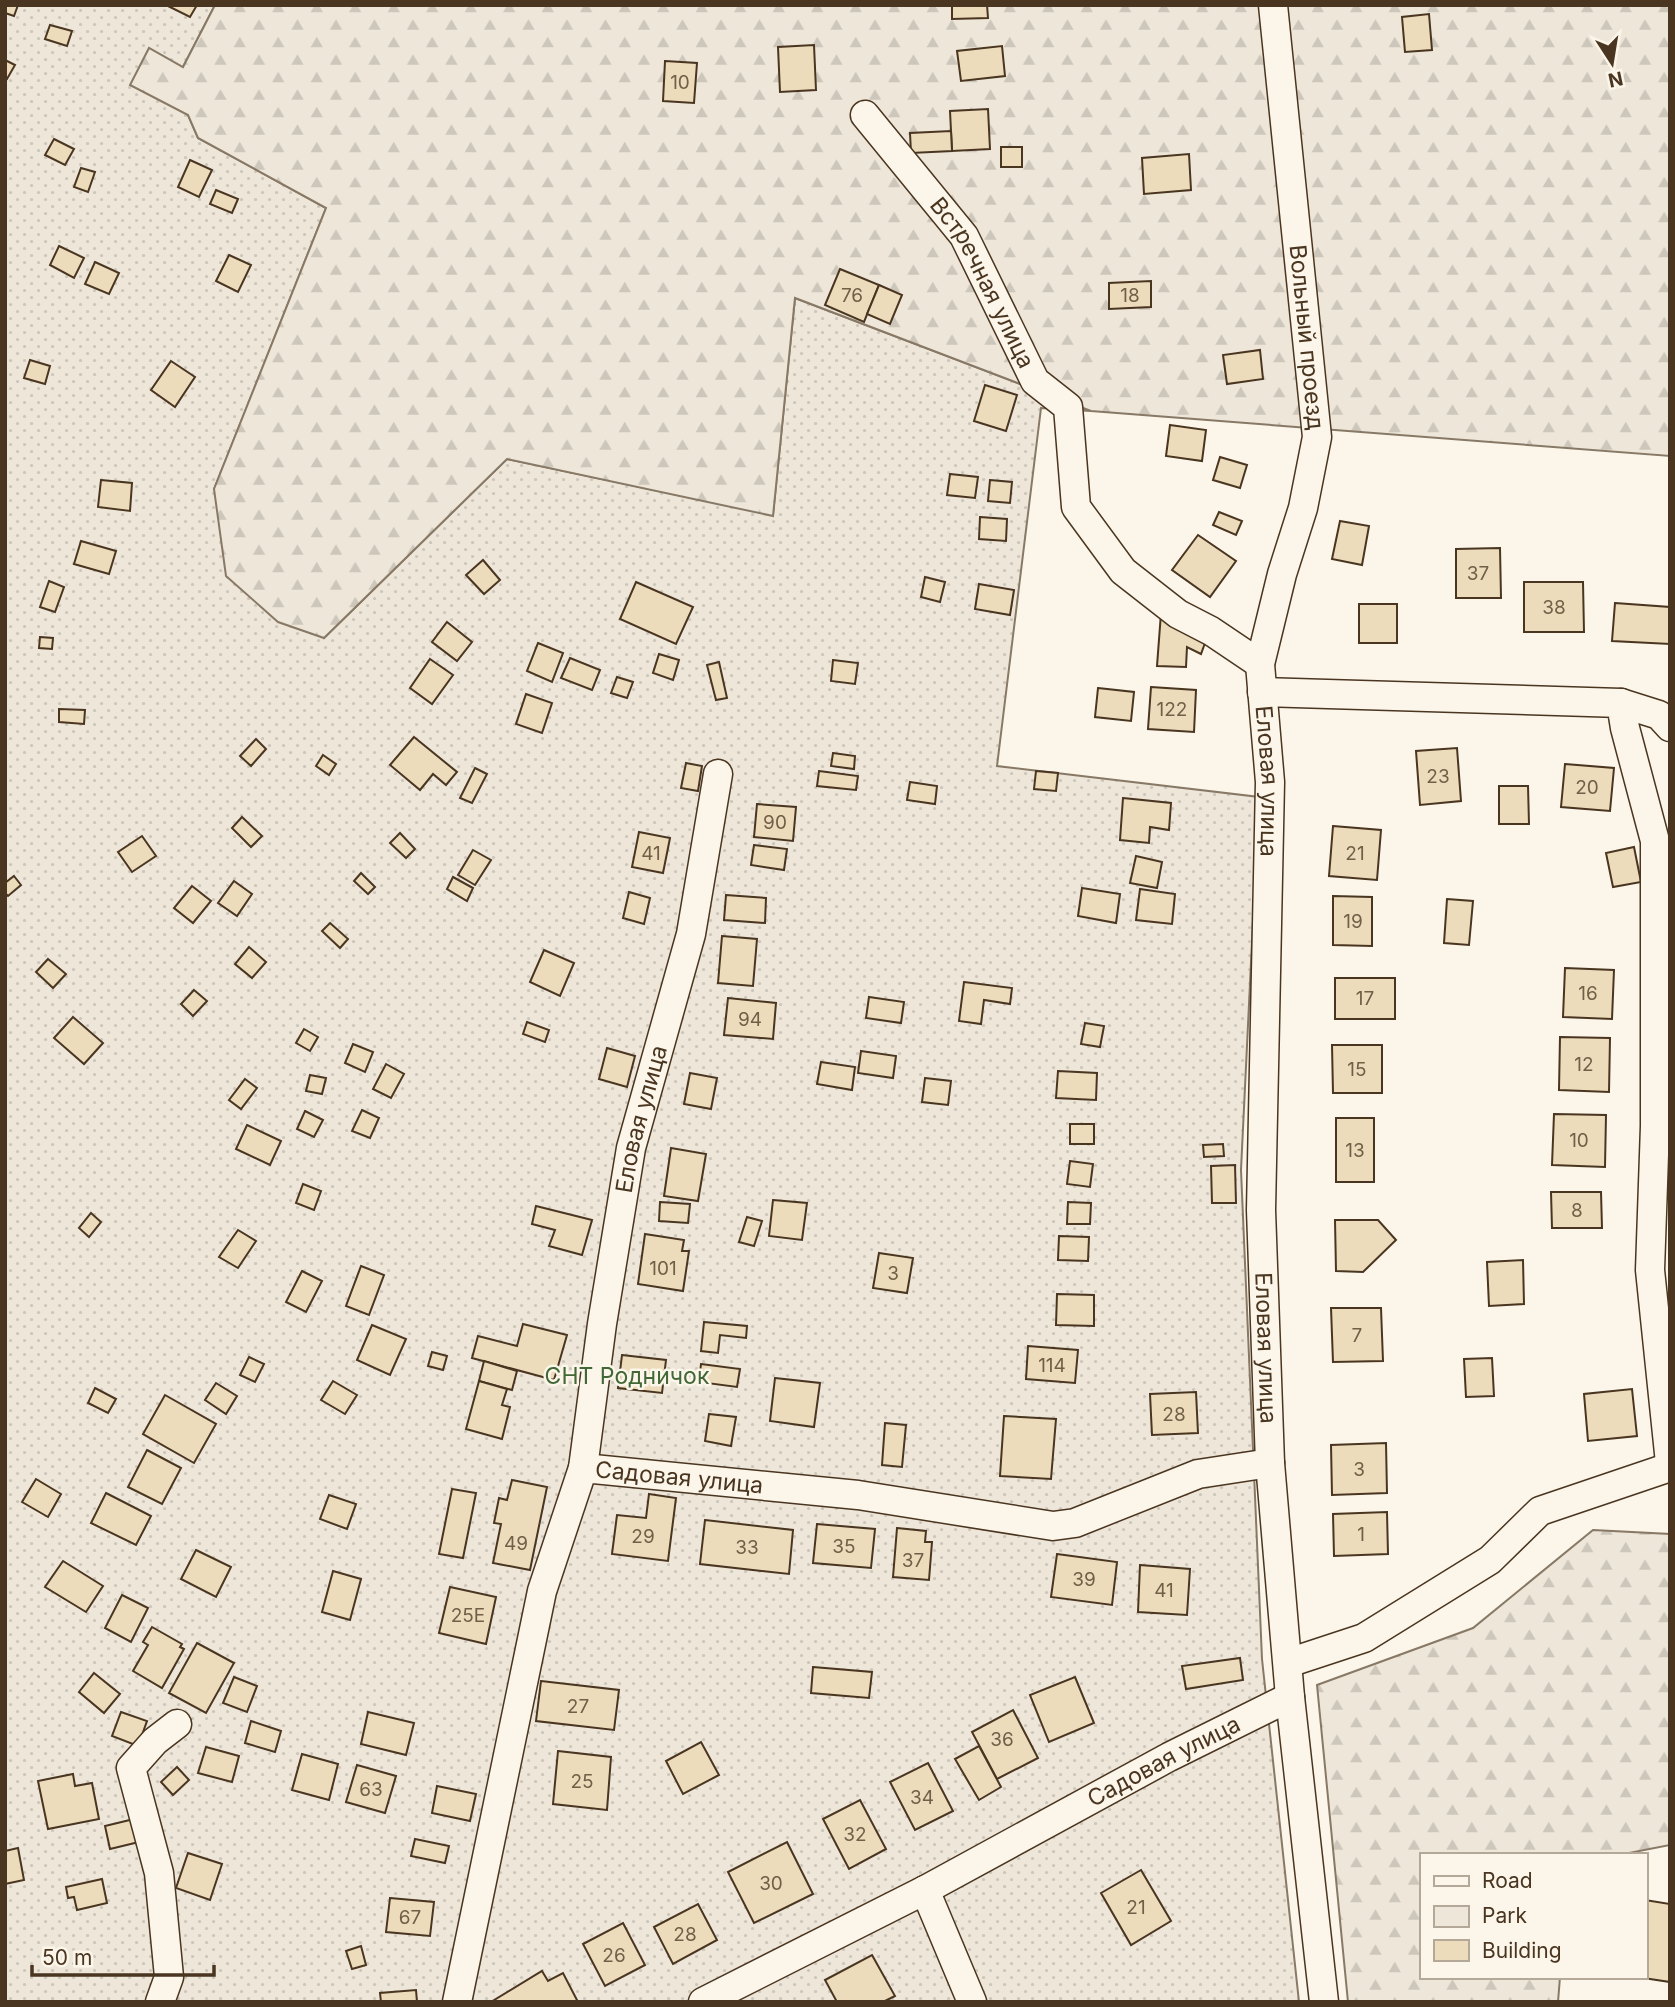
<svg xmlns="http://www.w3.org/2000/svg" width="1675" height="2007" viewBox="0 0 1675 2007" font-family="Inter,sans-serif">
<defs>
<pattern id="green-dots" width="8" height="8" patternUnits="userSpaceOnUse" patternTransform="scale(1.75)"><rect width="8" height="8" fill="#ede6d9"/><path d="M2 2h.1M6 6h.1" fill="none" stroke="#cdc6ba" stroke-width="1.8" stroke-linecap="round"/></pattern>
<pattern id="forest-firs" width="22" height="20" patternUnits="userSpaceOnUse" patternTransform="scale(1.75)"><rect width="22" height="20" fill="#ede6d9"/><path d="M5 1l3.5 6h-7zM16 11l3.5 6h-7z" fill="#cdc6ba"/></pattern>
</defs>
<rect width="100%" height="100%" fill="#fbf6e9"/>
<polygon fill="url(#green-dots)" stroke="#887966" stroke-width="2" points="5,5 215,5 183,67 188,115 198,138 326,208 214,489 324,638 507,459 773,515 795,298 1091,411 1041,408 997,766 1259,797 1241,1170 1262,1659 1299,2002 5,2002"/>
<g fill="url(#forest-firs)" stroke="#887966" stroke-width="2">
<polygon points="215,5 1670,5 1670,456 1091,411 795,298 773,516 507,459 324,638 278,622 226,576 214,489 326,208 198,138 188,115 130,85 149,48 183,67"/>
<polygon points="1593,1530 1670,1534 1670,1845 1619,1855 1421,1855 1421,1977 1560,1977 1558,2002 1348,2002 1317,1685 1473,1628"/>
</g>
<g fill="#ecdcbc" stroke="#4a3520" stroke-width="2">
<polygon points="5,5 18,5 14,16 5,13"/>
<polygon points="166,5 197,5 190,17"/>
<polygon points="952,5 987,5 988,18 952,19"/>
<polygon points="1429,14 1432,50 1405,52 1402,17"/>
<polygon points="50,25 72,31 67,46 45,39"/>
<polygon points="814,45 816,90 780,92 778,47"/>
<polygon points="1002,46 1005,76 961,81 957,51"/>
<polygon points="5,60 15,65 7,79 5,78"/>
<polygon points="665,61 697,63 694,103 663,101"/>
<polygon points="988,109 990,149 952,151 950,111"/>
<polygon points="951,131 952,151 911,153 910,133"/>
<polygon points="54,139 74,149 65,165 45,155"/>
<rect x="1001" y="147" width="21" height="20"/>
<polygon points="1189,154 1191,190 1144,194 1142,158"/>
<polygon points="190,160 212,170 199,197 178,187"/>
<polygon points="81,168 95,172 88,192 74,187"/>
<polygon points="216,190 238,199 232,213 210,204"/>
<polygon points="59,246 84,258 74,278 50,265"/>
<polygon points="229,255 251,265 238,292 216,281"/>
<polygon points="95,262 119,273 109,294 85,284"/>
<polygon points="840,269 879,285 864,322 825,305"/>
<polygon points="1151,281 1151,307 1109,309 1109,283"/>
<polygon points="879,285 902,295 890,324 867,314"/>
<polygon points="1260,350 1263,379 1227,384 1223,355"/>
<polygon points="30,360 50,366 45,384 24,378"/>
<polygon points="171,361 195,377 175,407 151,390"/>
<polygon points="985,385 1017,395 1006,431 974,421"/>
<polygon points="1170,425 1206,430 1202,461 1166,456"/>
<polygon points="1220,457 1247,465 1240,488 1213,480"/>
<polygon points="950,474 978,477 975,498 947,495"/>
<polygon points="101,480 132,483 130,511 98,507"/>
<polygon points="990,480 1012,482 1010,503 988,501"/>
<polygon points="1219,512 1242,521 1236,535 1213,525"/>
<polygon points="980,517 1007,519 1006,541 979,539"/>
<polygon points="1340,521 1369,526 1362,565 1332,559"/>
<polygon points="1198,535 1236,561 1210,597 1172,570"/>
<polygon points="81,541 116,551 109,574 74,564"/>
<polygon points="1500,548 1501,598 1456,598 1456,549"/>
<polygon points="483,560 500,580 484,594 466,575"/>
<polygon points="925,577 945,582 940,602 921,597"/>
<polygon points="49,581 64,587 55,612 40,607"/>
<polygon points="636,582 693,607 676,644 620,619"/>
<polygon points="1524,582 1583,582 1584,632 1524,632"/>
<polygon points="979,584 1014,590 1010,615 975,609"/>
<polygon points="1615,603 1670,607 1670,644 1612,641"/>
<rect x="1359" y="604" width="38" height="39"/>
<polygon points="1161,613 1205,643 1201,654 1187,647 1186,667 1157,666"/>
<polygon points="447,622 472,642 457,661 432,642"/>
<polygon points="40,637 53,638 52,649 39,648"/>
<polygon points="538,643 563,653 552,682 527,671"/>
<polygon points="659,654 679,660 673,680 653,673"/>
<polygon points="570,658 600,670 592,690 561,678"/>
<polygon points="430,659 453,675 432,704 410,688"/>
<polygon points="833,660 858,663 855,684 831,681"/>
<polygon points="719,662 727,698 716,700 707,665"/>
<polygon points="617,677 633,682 627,698 611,693"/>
<polygon points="1151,687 1196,690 1194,732 1148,729"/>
<polygon points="1098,688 1134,692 1131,721 1095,717"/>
<polygon points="526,694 552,703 542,733 516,724"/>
<polygon points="59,709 85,710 84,724 59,722"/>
<polygon points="414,737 457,772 446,785 433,774 420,790 390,765"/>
<polygon points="256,739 266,749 251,766 240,756"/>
<polygon points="1457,748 1461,801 1420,805 1416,751"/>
<polygon points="833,753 855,756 854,769 831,766"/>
<polygon points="323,755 336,764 329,775 316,766"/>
<polygon points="686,763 702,766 698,791 681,788"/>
<polygon points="1565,764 1614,768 1610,811 1561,807"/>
<polygon points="475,768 487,774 472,803 460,798"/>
<polygon points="819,771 858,776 856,790 817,786"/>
<polygon points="1036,771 1058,773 1056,791 1034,789"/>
<polygon points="910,782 937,786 935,804 907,800"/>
<polygon points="1499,786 1528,786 1529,824 1499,824"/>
<polygon points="1123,798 1171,803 1169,830 1150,827 1149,843 1120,840"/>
<polygon points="757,804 796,807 793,841 754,837"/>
<polygon points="242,817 262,836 251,847 232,828"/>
<polygon points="1333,826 1381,830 1377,880 1329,876"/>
<polygon points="639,832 670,838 663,873 632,867"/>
<polygon points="400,833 415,849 406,858 390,843"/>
<polygon points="142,836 156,856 132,872 118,852"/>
<polygon points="754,845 787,849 784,870 751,865"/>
<polygon points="1634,847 1641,882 1613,887 1606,853"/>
<polygon points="473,850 491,860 475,885 458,875"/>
<polygon points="1136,856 1162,862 1157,888 1130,883"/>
<polygon points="361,873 375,887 368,894 354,881"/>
<polygon points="14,876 21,885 8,896 5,893 5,883"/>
<polygon points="453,877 473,888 467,901 447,889"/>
<polygon points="234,881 252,894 237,916 218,903"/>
<polygon points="192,886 211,901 193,923 174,908"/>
<polygon points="1082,888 1120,894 1116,923 1078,916"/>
<polygon points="1140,889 1175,894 1172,924 1136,920"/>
<polygon points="629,892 650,898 644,924 623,918"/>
<polygon points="726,895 766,898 765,923 724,920"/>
<polygon points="1333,896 1372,897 1372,946 1333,945"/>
<polygon points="1447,899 1473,901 1469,945 1444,943"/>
<polygon points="330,923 348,939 340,948 322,931"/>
<polygon points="722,936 757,939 753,986 718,983"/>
<polygon points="249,947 266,962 252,978 235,964"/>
<polygon points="544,950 574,963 560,996 530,982"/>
<polygon points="48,959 66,974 53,988 36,972"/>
<polygon points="1565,968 1614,970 1612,1019 1563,1017"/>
<rect x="1335" y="978" width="60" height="41"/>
<polygon points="964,982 1012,988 1010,1004 984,1000 981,1024 959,1021"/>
<polygon points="194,990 207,1001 193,1016 181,1004"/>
<polygon points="869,997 904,1002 901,1023 866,1018"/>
<polygon points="728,998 776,1003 773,1039 724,1035"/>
<polygon points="73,1017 103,1043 84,1064 54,1038"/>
<polygon points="527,1022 549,1030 545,1042 523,1034"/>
<polygon points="1085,1023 1104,1026 1100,1047 1081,1044"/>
<polygon points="304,1029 318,1037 310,1051 296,1043"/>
<polygon points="1560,1037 1610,1038 1609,1092 1559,1090"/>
<polygon points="353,1044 373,1052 365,1072 345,1063"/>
<polygon points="1332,1045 1382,1045 1382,1093 1333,1093"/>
<polygon points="607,1048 635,1056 627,1087 599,1079"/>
<polygon points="861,1051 896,1056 893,1078 858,1073"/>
<polygon points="821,1062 855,1067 852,1090 817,1084"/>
<polygon points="386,1064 404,1074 391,1098 373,1089"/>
<polygon points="1058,1071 1097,1073 1096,1100 1056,1098"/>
<polygon points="690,1073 717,1078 711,1109 684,1104"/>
<polygon points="310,1075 326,1078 322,1094 306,1091"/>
<polygon points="925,1078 951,1081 948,1105 922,1102"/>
<polygon points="245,1079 257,1088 241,1109 229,1100"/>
<polygon points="362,1110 379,1118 370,1138 352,1131"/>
<polygon points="305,1111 323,1120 314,1137 297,1129"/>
<polygon points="1554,1114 1606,1115 1605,1167 1552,1165"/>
<rect x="1336" y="1118" width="38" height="64"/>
<rect x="1070" y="1124" width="24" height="20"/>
<polygon points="247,1125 281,1141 270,1165 236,1149"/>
<polygon points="1223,1144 1224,1156 1204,1157 1203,1145"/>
<polygon points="671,1148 706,1154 698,1201 664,1196"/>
<polygon points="1070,1161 1093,1164 1090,1187 1067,1184"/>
<polygon points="1235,1165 1236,1203 1212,1203 1211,1166"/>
<polygon points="303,1184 321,1191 314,1210 296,1203"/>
<polygon points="1551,1192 1601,1192 1602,1228 1552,1228"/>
<polygon points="773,1200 807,1203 802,1240 769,1236"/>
<polygon points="660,1202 690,1204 688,1223 659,1221"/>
<polygon points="1068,1202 1091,1203 1090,1224 1067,1224"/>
<polygon points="536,1206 592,1220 582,1255 549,1246 555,1230 532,1224"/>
<polygon points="91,1213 101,1222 89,1237 79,1228"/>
<polygon points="747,1217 762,1221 754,1246 739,1242"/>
<polygon points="1335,1220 1378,1220 1396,1240 1363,1272 1336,1271"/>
<polygon points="238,1230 256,1241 238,1268 219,1257"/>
<polygon points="645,1234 684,1240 682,1251 689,1251 683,1291 638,1284"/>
<polygon points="1059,1236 1089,1237 1088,1261 1058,1260"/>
<polygon points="879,1253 913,1258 907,1293 873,1288"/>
<polygon points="1523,1260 1524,1304 1489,1306 1487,1262"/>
<polygon points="361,1266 384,1275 369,1315 346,1306"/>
<polygon points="302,1271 322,1281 306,1312 286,1302"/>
<polygon points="1057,1294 1094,1295 1094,1326 1056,1325"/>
<polygon points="1331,1308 1381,1308 1383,1361 1333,1362"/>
<polygon points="704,1322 747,1326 746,1338 720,1335 718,1353 701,1351"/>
<polygon points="523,1324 567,1335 554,1380 472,1358 478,1336 517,1346"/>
<polygon points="372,1325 406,1339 390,1375 357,1360"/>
<polygon points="1028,1346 1078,1350 1075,1383 1026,1379"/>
<polygon points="432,1352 447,1356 443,1370 428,1366"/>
<polygon points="622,1355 666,1360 662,1393 618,1388"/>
<polygon points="249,1357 264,1364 255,1382 240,1375"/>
<polygon points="1492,1358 1494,1396 1466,1397 1464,1359"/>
<polygon points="484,1361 517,1371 512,1390 479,1381"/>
<polygon points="701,1364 740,1369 737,1387 699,1382"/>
<polygon points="775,1378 820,1383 814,1427 770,1421"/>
<polygon points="333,1381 357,1395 345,1414 321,1400"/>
<polygon points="479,1381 507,1389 502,1405 510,1407 502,1439 466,1429"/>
<polygon points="216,1383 237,1396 226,1414 205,1400"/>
<polygon points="95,1388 116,1399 108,1413 88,1403"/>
<polygon points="1632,1389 1637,1436 1588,1441 1584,1394"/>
<polygon points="1196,1392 1198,1433 1152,1435 1150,1394"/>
<polygon points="165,1395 216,1424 194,1463 143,1434"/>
<polygon points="709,1414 736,1417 731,1446 705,1441"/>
<polygon points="1004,1416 1056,1419 1051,1479 1000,1476"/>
<polygon points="885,1423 906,1425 902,1467 882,1465"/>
<polygon points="1386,1443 1387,1493 1332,1495 1331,1445"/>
<polygon points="147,1450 181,1468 162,1504 128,1487"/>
<polygon points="36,1479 61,1494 48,1517 22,1502"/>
<polygon points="512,1480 547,1487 530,1570 493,1563 501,1524 494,1523 499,1498 507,1500"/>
<polygon points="452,1489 476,1493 463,1558 439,1554"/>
<polygon points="106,1493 151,1516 136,1545 91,1523"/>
<polygon points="649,1494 676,1498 668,1561 612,1554 617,1515 646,1518"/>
<polygon points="329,1495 356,1504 347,1529 320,1519"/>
<polygon points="1387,1512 1388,1554 1334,1556 1333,1514"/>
<polygon points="705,1520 793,1530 789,1574 700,1564"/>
<polygon points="817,1524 875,1529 871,1568 813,1563"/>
<polygon points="897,1528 926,1531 925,1542 932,1542 929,1580 893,1577"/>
<polygon points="196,1550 231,1567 216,1597 181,1579"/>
<polygon points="1057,1554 1117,1562 1112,1605 1051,1597"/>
<polygon points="63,1561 103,1586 86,1612 45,1587"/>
<polygon points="1140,1565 1190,1569 1187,1615 1138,1612"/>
<polygon points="333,1571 361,1579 350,1620 322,1612"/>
<polygon points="450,1587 496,1597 486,1644 439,1633"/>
<polygon points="122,1595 148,1608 131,1642 105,1628"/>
<polygon points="152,1627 182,1644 180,1647 184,1649 162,1688 133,1671 148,1645 143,1642"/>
<polygon points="197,1643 234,1663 206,1713 169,1693"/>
<polygon points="1240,1658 1243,1680 1186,1689 1182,1666"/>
<polygon points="813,1667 872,1672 869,1698 811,1693"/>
<polygon points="94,1673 120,1694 104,1713 79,1692"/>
<polygon points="234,1677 257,1686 247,1712 223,1703"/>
<polygon points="1075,1677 1094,1723 1049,1742 1030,1695"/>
<polygon points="541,1681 619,1690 614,1730 536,1721"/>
<polygon points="1013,1710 1038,1758 997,1779 972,1732"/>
<polygon points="121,1712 147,1721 138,1746 112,1736"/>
<polygon points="368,1712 414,1723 406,1755 361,1744"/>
<polygon points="251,1721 281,1731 275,1752 245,1743"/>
<polygon points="701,1742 719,1775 683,1794 666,1761"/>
<polygon points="979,1746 1001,1787 979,1800 955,1759"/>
<polygon points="206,1747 239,1756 232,1782 198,1773"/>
<polygon points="558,1751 611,1757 607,1810 553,1804"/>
<polygon points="302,1754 338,1764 329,1800 292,1790"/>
<polygon points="928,1763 953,1811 915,1830 890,1782"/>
<polygon points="357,1765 396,1776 385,1813 346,1802"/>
<polygon points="177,1767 189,1780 173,1795 161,1782"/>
<polygon points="73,1774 75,1786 92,1783 99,1819 48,1829 38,1781"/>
<polygon points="437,1786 476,1794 470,1821 432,1813"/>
<polygon points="860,1800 886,1849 849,1869 823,1819"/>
<polygon points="134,1819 139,1842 110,1849 105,1826"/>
<polygon points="415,1839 449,1846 445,1863 411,1856"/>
<polygon points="787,1842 813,1894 754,1923 728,1872"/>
<polygon points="18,1848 24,1880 5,1884 5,1851"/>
<polygon points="188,1853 222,1864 210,1900 176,1888"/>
<polygon points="1141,1870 1171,1921 1131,1945 1101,1893"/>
<polygon points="102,1879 107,1903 77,1910 74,1897 68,1898 66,1887"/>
<polygon points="390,1898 434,1902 430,1936 386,1932"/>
<polygon points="1645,1900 1670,1904 1670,1982 1637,1977 1645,1977"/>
<polygon points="698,1904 717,1940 673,1964 654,1927"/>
<polygon points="623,1923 645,1965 605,1986 583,1944"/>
<polygon points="361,1946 366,1965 352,1969 346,1951"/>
<polygon points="872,1955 895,1996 883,2002 837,2002 825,1980"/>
<polygon points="542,1971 548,1981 563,1973 578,2002 491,2002"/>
<polygon points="416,1990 417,2002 381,2002 380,1993"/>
</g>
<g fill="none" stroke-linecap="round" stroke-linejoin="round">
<defs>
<g id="minor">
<path id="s1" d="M 1273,5 L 1317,437 L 1303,508 L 1282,574 L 1260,664 L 1270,782 L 1261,1210 L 1270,1463 L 1290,1697 L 1324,2002"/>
<path id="s2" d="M 865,115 L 964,236 L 1035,381 L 1068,407 L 1076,507 L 1123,571 L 1178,614 L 1211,631 L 1260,664"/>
<polyline points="1262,692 1621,703 1625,728 1655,841 1655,1126 1650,1270 1670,1463"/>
<polyline points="1621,703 1659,715 1670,727"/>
<path id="s3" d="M 583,1468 L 602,1324 L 631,1148 L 691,934 L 718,774"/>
<polyline points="1288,1663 1364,1638 1490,1560 1540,1511 1670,1467"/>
<polyline points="925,1890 972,2002"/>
<polyline points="160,2002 169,1977 159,1873 131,1768 155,1741 177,1724"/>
<path id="s4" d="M 457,2002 L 542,1591 L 583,1468 L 858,1495 L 1053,1526 L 1075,1523 L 1198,1474 L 1270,1463"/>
<path id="s5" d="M 703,2002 L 925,1890 L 1169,1757 L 1290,1697"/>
</g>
</defs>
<use href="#minor" stroke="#4a3520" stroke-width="31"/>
<use href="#minor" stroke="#fbf6e9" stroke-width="28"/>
</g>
<g text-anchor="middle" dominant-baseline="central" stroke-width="5" stroke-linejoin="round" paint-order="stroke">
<g font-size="19" fill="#725f47">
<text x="680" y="82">10</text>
<text x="852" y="295">76</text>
<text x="1130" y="295">18</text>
<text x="1478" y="573">37</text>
<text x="1554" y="607">38</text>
<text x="1172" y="709">122</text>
<text x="1438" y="776">23</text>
<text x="1587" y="787">20</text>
<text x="775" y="822">90</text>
<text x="651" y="853">41</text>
<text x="1355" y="853">21</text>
<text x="1353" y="921">19</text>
<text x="1588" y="993">16</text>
<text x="1365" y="998">17</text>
<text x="750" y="1019">94</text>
<text x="1584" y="1064">12</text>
<text x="1357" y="1069">15</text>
<text x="1579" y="1140">10</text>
<text x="1355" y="1150">13</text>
<text x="1577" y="1210">8</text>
<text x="663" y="1268">101</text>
<text x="893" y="1273">3</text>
<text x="1357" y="1335">7</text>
<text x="1052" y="1365">114</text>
<text x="1174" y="1414">28</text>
<text x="1359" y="1469">3</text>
<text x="1361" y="1534">1</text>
<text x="643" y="1536">29</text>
<text x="516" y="1543">49</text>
<text x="844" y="1546">35</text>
<text x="747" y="1547">33</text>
<text x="913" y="1560">37</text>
<text x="1084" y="1579">39</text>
<text x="1164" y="1590">41</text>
<text x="468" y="1615">25Е</text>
<text x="578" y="1706">27</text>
<text x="1002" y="1739">36</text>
<text x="582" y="1781">25</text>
<text x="371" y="1789">63</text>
<text x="922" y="1797">34</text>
<text x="855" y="1834">32</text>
<text x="771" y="1883">30</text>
<text x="1136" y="1907">21</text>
<text x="410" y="1917">67</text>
<text x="685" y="1934">28</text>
<text x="614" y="1955">26</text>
</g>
<g font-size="23" fill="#4a3520" stroke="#fbf6e9">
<text stroke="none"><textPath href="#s2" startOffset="206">Встречная улица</textPath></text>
<text stroke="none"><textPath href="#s1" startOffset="334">Вольный проезд</textPath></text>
<text stroke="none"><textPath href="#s1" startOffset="786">Еловая улица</textPath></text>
<text stroke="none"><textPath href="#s3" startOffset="354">Еловая улица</textPath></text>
<text stroke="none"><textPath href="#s1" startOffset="1353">Еловая улица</textPath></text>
<text stroke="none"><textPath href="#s4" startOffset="646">Садовая улица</textPath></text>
<text stroke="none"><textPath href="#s5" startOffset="520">Садовая улица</textPath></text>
</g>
<g font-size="23" fill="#436837" stroke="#fbf6e9">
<text x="627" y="1376">СНТ Родничок</text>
</g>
</g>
<rect width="1675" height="2007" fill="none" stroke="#4a3520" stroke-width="14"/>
<rect x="1420" y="1853" width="228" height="126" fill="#fbf6e9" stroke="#b4a999" stroke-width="2"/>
<rect x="1434" y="1876" width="35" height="10" fill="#fbf6e9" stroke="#b4a999" stroke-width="2"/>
<text x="1482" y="1888" font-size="21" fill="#4a3520">Road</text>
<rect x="1434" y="1906" width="35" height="21" fill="#ede6d9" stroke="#b4a999" stroke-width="2"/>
<text x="1482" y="1923" font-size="21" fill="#4a3520">Park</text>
<rect x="1434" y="1940" width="35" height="21" fill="#ecdcbc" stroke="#b4a999" stroke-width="2"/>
<text x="1482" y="1958" font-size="21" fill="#4a3520">Building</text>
<g transform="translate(1612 63) rotate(168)" stroke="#fbf6e9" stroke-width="5" paint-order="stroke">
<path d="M0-5L12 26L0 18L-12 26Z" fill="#4a3520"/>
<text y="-10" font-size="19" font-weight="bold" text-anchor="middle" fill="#4a3520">N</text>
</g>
<path d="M32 1965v10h182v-10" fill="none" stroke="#4a3520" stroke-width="3.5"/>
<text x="42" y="1965" font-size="21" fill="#4a3520" stroke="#fbf6e9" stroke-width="5" paint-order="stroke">50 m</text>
</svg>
